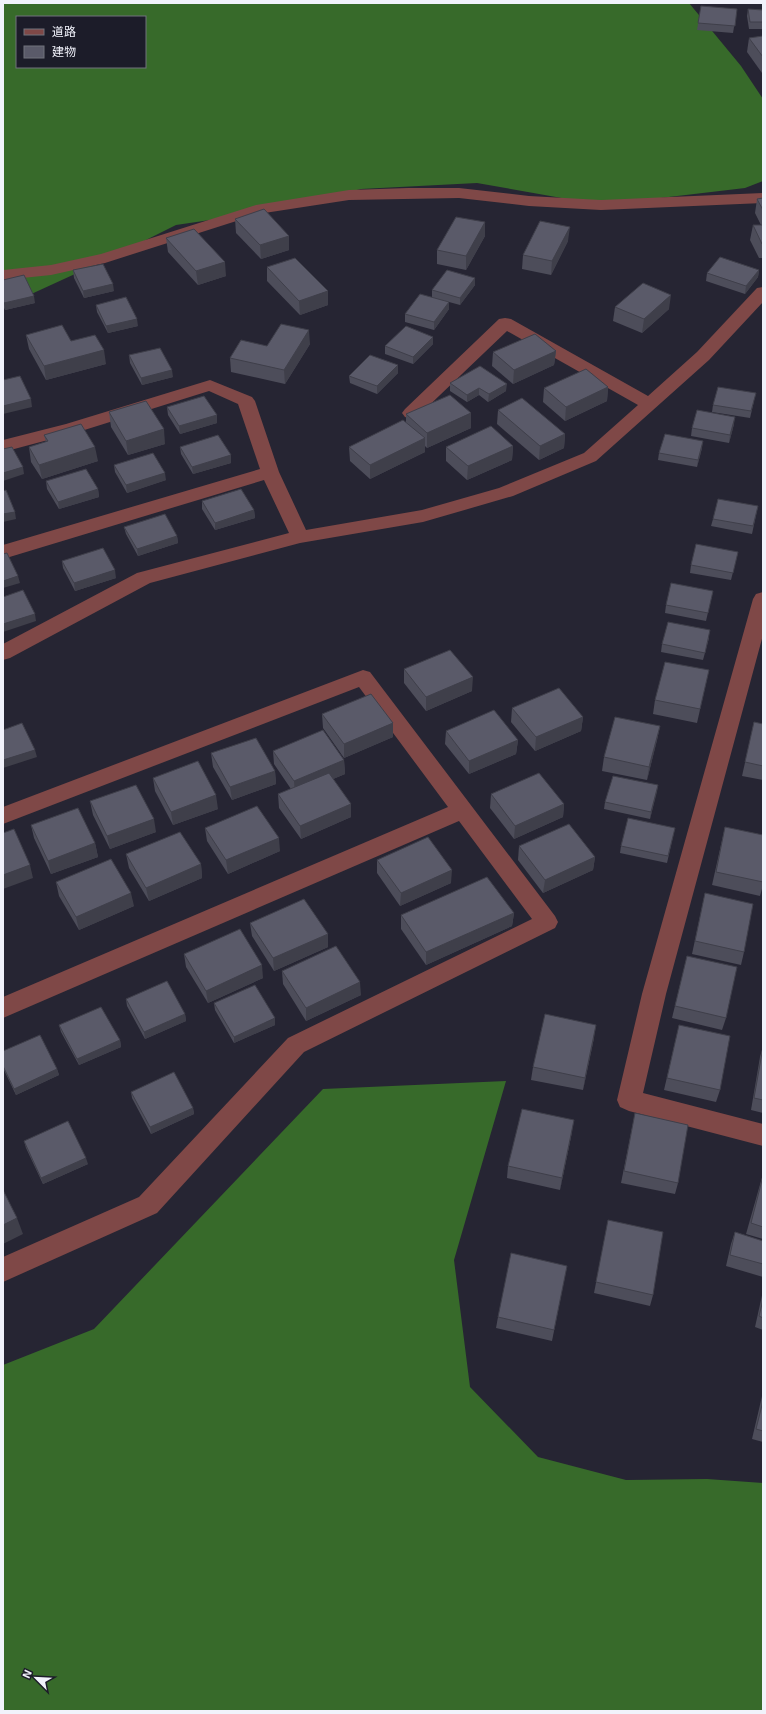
<svg xmlns="http://www.w3.org/2000/svg" width="766" height="1714" viewBox="0 0 766 1714" font-family="'Exo 2','Noto Sans JP',sans-serif">
<rect width="100%" height="100%" fill="#262533"/>
<g fill="#376a2a" fill-rule="evenodd">
<path d="M 3,3 L 689,3 L 741,66 L 763,99 L 763,181 L 745,188 L 601,205 L 477,183 L 361,189 L 257,213 L 176,225 L 112,257 L 3,307 ZM 17,17 L 145,17 L 145,67 L 17,67 Z"/>
<polygon points="506,1081 454,1260 470,1387 538,1457 626,1480 707,1479 763,1483 763,1711 3,1711 3,1365 94,1329 323,1089"/>
</g>
<g fill="none" stroke-linecap="round" stroke-linejoin="round">
<g fill="#7f4847" fill-rule="evenodd">
<polygon points="408,188 459,188 529,196 601,200 763,193 763,203 601,210 529,206 459,198 349,200 258,214 105,263 51,275 3,280 3,270 51,265 101,254 256,205 349,190"/>
<polygon points="763,287 763,302 709,360 596,461 513,496 423,522 300,543 150,583 10,658 3,660 3,644 137,573 289,533 264,480 3,559 3,545 260,469 238,404 209,391 78,432 3,452 3,440 66,424 210,380 252,397 255,401 279,472 306,530 422,510 499,488 584,453 638,405 507,331 417,417 411,419 405,417 402,413 405,409 499,319 505,318 511,319 648,396 697,352 757,288"/>
<polygon points="763,592 763,635 666,994 643,1093 763,1124 763,1146 629,1111 620,1107 617,1100 642,994 753,599 756,594"/>
<polygon points="363,670 370,672 555,916 558,922 555,928 304,1052 157,1213 3,1282 3,1257 139,1197 288,1038 532,919 459,821 3,1018 3,997 448,807 359,687 3,824 3,807"/>
</g>
</g>
<g fill="#4d4d5a">
<polygon points="701,6 737,9 733,33 697,30"/>
<polygon points="748,9 763,10 763,29 749,29 747,16"/>
<polygon points="763,36 763,73 762,73 747,52 749,38"/>
<polygon points="763,198 763,258 759,258 750,240 753,225 761,225 755,213 757,199"/>
<polygon points="235,219 289,236 289,250 261,259 236,233"/>
<polygon points="485,222 485,236 466,270 437,264 437,250"/>
<polygon points="166,238 226,276 198,285 168,252"/>
<polygon points="568,241 551,275 522,269 523,255"/>
<polygon points="267,267 328,305 300,315 267,281"/>
<polygon points="73,270 114,291 84,298 74,278"/>
<polygon points="759,270 758,277 745,294 706,281 707,273"/>
<polygon points="475,278 475,285 460,305 449,302 449,309 434,330 405,322 405,314 432,297 432,290"/>
<polygon points="3,280 35,303 5,310 3,305"/>
<polygon points="96,305 138,326 108,333 97,312"/>
<polygon points="615,307 669,309 642,333 613,321"/>
<polygon points="26,335 71,341 106,364 46,380 29,349"/>
<polygon points="433,337 433,344 413,364 385,354 385,346"/>
<polygon points="310,344 285,384 231,372 230,358 267,346"/>
<polygon points="556,351 554,365 513,384 492,366 493,352"/>
<polygon points="129,355 173,377 142,385 130,363"/>
<polygon points="398,365 398,373 377,394 350,383 349,376"/>
<polygon points="450,383 506,391 488,402 479,395 467,402 450,391"/>
<polygon points="608,387 607,401 565,421 543,402 544,388"/>
<polygon points="754,401 750,418 712,412 713,405"/>
<polygon points="167,407 217,415 217,423 180,434 168,415"/>
<polygon points="498,410 565,434 564,448 539,460 497,424"/>
<polygon points="109,412 165,444 128,455 111,427"/>
<polygon points="406,414 471,428 427,448 425,446 425,452 370,479 350,461 349,447 406,422"/>
<polygon points="734,424 729,443 691,436 692,428"/>
<polygon points="44,435 98,461 42,479 31,462 29,447 46,442"/>
<polygon points="513,446 512,460 467,480 446,461 446,447"/>
<polygon points="180,447 231,463 193,474 181,454"/>
<polygon points="702,448 697,467 658,460 659,453"/>
<polygon points="114,465 166,480 127,493 115,472"/>
<polygon points="46,481 98,489 99,497 59,509 47,489"/>
<polygon points="202,501 254,510 255,518 215,530 202,509"/>
<polygon points="758,506 752,534 711,526 713,519"/>
<polygon points="124,527 177,536 178,543 138,556 126,534"/>
<polygon points="738,552 731,580 690,573 691,565"/>
<polygon points="62,561 116,578 75,591 63,568"/>
<polygon points="713,591 706,621 665,613 666,605"/>
<polygon points="709,638 703,660 661,652 662,644"/>
<polygon points="404,669 472,691 426,711 404,683"/>
<polygon points="709,670 697,723 653,714 655,700"/>
<polygon points="512,708 583,717 581,731 535,751 511,722"/>
<polygon points="322,714 393,737 344,758 323,728"/>
<polygon points="754,722 763,724 763,780 742,776"/>
<polygon points="660,726 657,740 647,780 602,771 604,757"/>
<polygon points="446,731 518,740 516,754 469,774 445,744"/>
<polygon points="273,751 344,760 345,774 333,779 351,817 301,839 279,808 278,794 291,789 274,764"/>
<polygon points="211,753 275,771 276,784 232,800 213,767"/>
<polygon points="153,778 218,809 173,825 155,791"/>
<polygon points="658,785 650,819 604,809 605,802"/>
<polygon points="491,794 564,804 563,817 514,839 490,808"/>
<polygon points="90,801 156,832 110,849 93,815"/>
<polygon points="31,825 95,843 98,857 51,874 34,838"/>
<polygon points="725,827 763,835 763,885 760,896 712,885"/>
<polygon points="205,828 280,851 228,874 207,841"/>
<polygon points="675,828 667,863 620,853 621,846"/>
<polygon points="519,846 595,857 593,870 543,893 518,860"/>
<polygon points="126,854 201,864 202,878 149,901 129,868"/>
<polygon points="377,860 451,883 400,906 377,873"/>
<polygon points="56,882 134,906 79,930 59,896"/>
<polygon points="705,893 744,952 741,965 692,954"/>
<polygon points="514,913 512,926 426,965 401,929 401,915"/>
<polygon points="250,923 328,934 328,947 274,971 252,936"/>
<polygon points="184,954 263,978 208,1003 186,967"/>
<polygon points="687,956 726,1018 722,1030 672,1018"/>
<polygon points="282,971 361,995 306,1021 283,984"/>
<polygon points="126,999 185,1014 186,1021 145,1039 127,1006"/>
<polygon points="214,1003 275,1025 234,1043 215,1010"/>
<polygon points="59,1025 120,1040 121,1047 79,1065 61,1032"/>
<polygon points="594,1038 583,1090 531,1080 533,1067"/>
<polygon points="676,1038 720,1090 716,1102 664,1090"/>
<polygon points="763,1046 763,1113 751,1110 760,1057"/>
<polygon points="3,1051 57,1069 59,1075 16,1095 3,1068"/>
<polygon points="131,1092 193,1108 194,1114 151,1134 132,1098"/>
<polygon points="635,1113 678,1183 675,1194 621,1183"/>
<polygon points="572,1132 560,1190 507,1178 508,1166"/>
<polygon points="24,1141 88,1164 43,1184 26,1148"/>
<polygon points="763,1174 763,1239 746,1234"/>
<polygon points="606,1232 653,1295 650,1306 594,1293"/>
<polygon points="735,1232 763,1241 763,1277 726,1266 731,1244"/>
<polygon points="567,1266 552,1341 496,1328 498,1317"/>
<polygon points="763,1291 763,1330 755,1327"/>
<polygon points="763,1392 763,1442 752,1439"/>
</g>
<g fill="#3f3f4a">
<polygon points="485,222 485,236 466,270 466,256"/>
<polygon points="570,227 568,241 551,275 552,261"/>
<polygon points="289,236 289,250 261,259 260,245"/>
<polygon points="225,262 226,276 198,285 196,271"/>
<polygon points="759,270 758,277 745,294 746,286"/>
<polygon points="475,278 475,285 460,305 460,298"/>
<polygon points="113,284 114,291 84,298 83,291"/>
<polygon points="328,291 328,305 300,315 299,301"/>
<polygon points="671,295 669,309 642,333 644,319"/>
<polygon points="34,296 35,303 5,310 4,303"/>
<polygon points="449,302 449,309 434,330 434,322"/>
<polygon points="137,319 138,326 108,333 106,326"/>
<polygon points="309,330 310,344 285,384 284,370"/>
<polygon points="433,337 433,344 413,364 413,357"/>
<polygon points="104,350 106,364 46,380 44,366"/>
<polygon points="556,351 554,365 513,384 514,370"/>
<polygon points="398,365 398,373 377,394 377,386"/>
<polygon points="172,370 173,377 142,385 141,378"/>
<polygon points="507,384 506,391 488,402 489,394"/>
<polygon points="608,387 607,401 565,421 566,407"/>
<polygon points="479,388 479,395 467,402 467,395"/>
<polygon points="31,399 32,407 3,414 3,406"/>
<polygon points="471,413 471,428 427,448 427,433"/>
<polygon points="217,415 217,423 180,434 179,426"/>
<polygon points="735,417 734,424 729,443 730,435"/>
<polygon points="164,429 165,444 128,455 126,441"/>
<polygon points="565,434 564,448 539,460 540,446"/>
<polygon points="425,438 425,452 370,479 370,465"/>
<polygon points="703,441 702,448 697,467 698,460"/>
<polygon points="513,446 512,460 467,480 468,466"/>
<polygon points="95,447 98,461 42,479 39,465"/>
<polygon points="231,455 231,463 193,474 192,467"/>
<polygon points="23,467 24,474 3,481 3,473"/>
<polygon points="165,473 166,480 127,493 126,485"/>
<polygon points="98,489 99,497 59,509 58,502"/>
<polygon points="254,510 255,518 215,530 215,523"/>
<polygon points="15,512 16,519 3,522 3,514"/>
<polygon points="177,536 178,543 138,556 137,549"/>
<polygon points="115,570 116,578 75,591 74,583"/>
<polygon points="18,576 20,583 3,588 3,581"/>
<polygon points="35,614 36,621 3,632 3,624"/>
<polygon points="473,677 472,691 426,711 426,697"/>
<polygon points="583,717 581,731 535,751 536,737"/>
<polygon points="393,723 393,737 344,758 344,744"/>
<polygon points="660,726 657,740 647,780 649,767"/>
<polygon points="518,740 516,754 469,774 469,761"/>
<polygon points="35,750 37,757 3,768 3,760"/>
<polygon points="344,760 345,774 295,795 294,781"/>
<polygon points="275,771 276,784 232,800 230,787"/>
<polygon points="658,785 657,792 650,819 651,812"/>
<polygon points="216,795 218,809 173,825 171,812"/>
<polygon points="351,804 351,817 301,839 300,826"/>
<polygon points="564,804 563,817 514,839 515,826"/>
<polygon points="154,819 156,832 110,849 107,836"/>
<polygon points="279,838 280,851 228,874 226,860"/>
<polygon points="95,843 98,857 51,874 48,861"/>
<polygon points="595,857 593,870 543,893 545,880"/>
<polygon points="201,864 202,878 149,901 146,888"/>
<polygon points="30,865 33,878 3,889 3,875"/>
<polygon points="452,870 451,883 400,906 401,893"/>
<polygon points="131,893 134,906 79,930 76,917"/>
<polygon points="514,913 512,926 426,965 426,952"/>
<polygon points="328,934 328,947 274,971 273,958"/>
<polygon points="262,965 263,978 208,1003 206,991"/>
<polygon points="360,982 361,995 306,1021 306,1008"/>
<polygon points="185,1014 186,1021 145,1039 144,1032"/>
<polygon points="275,1018 275,1025 234,1043 234,1037"/>
<polygon points="596,1025 594,1038 583,1090 585,1078"/>
<polygon points="120,1040 121,1047 79,1065 77,1059"/>
<polygon points="57,1069 59,1075 16,1095 14,1089"/>
<polygon points="193,1108 194,1114 151,1134 150,1127"/>
<polygon points="574,1120 572,1132 560,1190 562,1178"/>
<polygon points="86,1158 88,1164 43,1184 41,1178"/>
<polygon points="17,1218 23,1234 3,1244 3,1225"/>
</g>
<g fill="#5a5a69" stroke="#3f3f4a">
<polygon points="701,6 737,9 735,26 698,23"/>
<polygon points="748,9 763,10 763,22 750,22"/>
<polygon points="763,36 763,57 749,38"/>
<polygon points="763,198 763,210 757,199"/>
<polygon points="264,209 289,236 260,245 235,219"/>
<polygon points="456,217 485,222 466,256 437,250"/>
<polygon points="540,221 570,227 552,261 523,255"/>
<polygon points="753,225 763,225 763,244 762,244"/>
<polygon points="194,229 225,262 196,271 166,238"/>
<polygon points="720,257 759,270 746,286 707,273"/>
<polygon points="295,258 328,291 299,301 267,267"/>
<polygon points="103,264 113,284 83,291 73,270"/>
<polygon points="447,270 475,278 460,298 432,290"/>
<polygon points="24,275 34,296 4,303 3,301 3,280"/>
<polygon points="643,283 671,295 644,319 615,307"/>
<polygon points="420,294 449,302 434,322 405,314"/>
<polygon points="126,297 137,319 106,326 96,305"/>
<polygon points="281,324 309,330 284,370 230,358 241,340 267,346"/>
<polygon points="62,325 71,341 95,335 104,350 44,366 26,335"/>
<polygon points="406,326 433,337 413,357 385,346"/>
<polygon points="535,334 556,351 514,370 493,352"/>
<polygon points="160,348 172,370 141,378 129,355"/>
<polygon points="370,355 398,365 377,386 349,376"/>
<polygon points="480,366 507,384 489,394 479,388 467,395 450,383"/>
<polygon points="586,369 608,387 566,407 544,388"/>
<polygon points="20,376 31,399 3,406 3,380"/>
<polygon points="718,387 756,393 751,411 713,405"/>
<polygon points="450,395 471,413 427,433 406,414"/>
<polygon points="204,396 217,415 179,426 167,407"/>
<polygon points="522,398 565,434 540,446 498,410"/>
<polygon points="146,401 164,429 126,441 109,412"/>
<polygon points="697,410 735,417 730,435 692,428"/>
<polygon points="403,420 425,438 370,465 349,447"/>
<polygon points="81,424 95,447 39,465 29,447 48,441 44,435"/>
<polygon points="491,426 513,446 468,466 446,447"/>
<polygon points="665,434 703,441 698,460 659,453"/>
<polygon points="218,435 231,455 192,467 180,447"/>
<polygon points="12,447 23,467 3,473 3,449"/>
<polygon points="153,453 165,473 126,485 114,465"/>
<polygon points="86,469 98,489 58,502 46,481"/>
<polygon points="241,489 254,510 215,523 202,501"/>
<polygon points="6,490 15,512 3,514 3,491"/>
<polygon points="718,499 758,506 753,526 713,519"/>
<polygon points="165,514 177,536 137,549 124,527"/>
<polygon points="696,544 738,552 733,573 691,565"/>
<polygon points="103,548 115,570 74,583 62,561"/>
<polygon points="7,553 18,576 3,581 3,554"/>
<polygon points="671,583 713,591 708,613 666,605"/>
<polygon points="23,590 35,614 3,624 3,597"/>
<polygon points="668,622 710,630 705,653 662,644"/>
<polygon points="450,650 473,677 426,697 404,669"/>
<polygon points="665,662 709,670 700,709 655,700"/>
<polygon points="559,688 583,717 536,737 512,708"/>
<polygon points="371,694 393,723 344,744 322,714"/>
<polygon points="494,710 518,740 469,761 446,731"/>
<polygon points="615,717 660,726 649,767 604,757"/>
<polygon points="754,722 763,724 763,766 745,762"/>
<polygon points="22,723 35,750 3,760 3,730"/>
<polygon points="323,730 344,760 294,781 273,751"/>
<polygon points="256,738 275,771 230,787 211,753"/>
<polygon points="198,761 216,795 171,812 153,778"/>
<polygon points="329,773 351,804 300,826 278,794"/>
<polygon points="539,773 564,804 515,826 491,794"/>
<polygon points="613,776 658,785 651,812 605,802"/>
<polygon points="136,785 154,819 107,836 90,801"/>
<polygon points="257,806 279,838 226,860 205,828"/>
<polygon points="78,808 95,843 48,861 31,825"/>
<polygon points="628,818 675,828 668,856 621,846"/>
<polygon points="569,824 595,857 545,880 519,846"/>
<polygon points="725,827 763,835 763,882 716,872"/>
<polygon points="14,829 30,865 3,875 3,833"/>
<polygon points="180,832 201,864 146,888 126,854"/>
<polygon points="428,837 452,870 401,893 377,860"/>
<polygon points="111,859 131,893 76,917 56,882"/>
<polygon points="487,877 514,913 426,952 401,915"/>
<polygon points="705,893 753,904 744,952 695,941"/>
<polygon points="304,899 328,934 273,958 250,923"/>
<polygon points="240,929 262,965 206,991 184,954"/>
<polygon points="336,946 360,982 306,1008 282,971"/>
<polygon points="687,956 737,967 726,1018 675,1006"/>
<polygon points="167,981 185,1014 144,1032 126,999"/>
<polygon points="255,985 275,1018 234,1037 214,1003"/>
<polygon points="101,1007 120,1040 77,1059 59,1025"/>
<polygon points="545,1014 596,1025 585,1078 533,1067"/>
<polygon points="679,1025 730,1036 720,1090 667,1078"/>
<polygon points="40,1035 57,1069 14,1089 3,1066 3,1051"/>
<polygon points="763,1047 763,1100 754,1098"/>
<polygon points="174,1072 193,1108 150,1127 131,1092"/>
<polygon points="522,1109 574,1120 562,1178 508,1166"/>
<polygon points="635,1113 688,1125 678,1183 624,1171"/>
<polygon points="68,1121 86,1158 41,1178 24,1141"/>
<polygon points="763,1176 763,1227 751,1223"/>
<polygon points="3,1190 17,1218 3,1225"/>
<polygon points="608,1220 663,1232 653,1295 596,1282"/>
<polygon points="735,1232 763,1241 763,1264 730,1255"/>
<polygon points="511,1253 567,1266 554,1330 498,1317"/>
<polygon points="763,1300 763,1318 759,1316"/>
<polygon points="763,1401 763,1431 756,1429"/>
</g>
<rect width="766" height="1714" fill="none" stroke="#f1f2fb" stroke-width="8"/>
<rect x="16" y="16" width="130" height="52" fill="#1c1c29" stroke="#71727d"/>
<rect x="24" y="29" width="20" height="6" fill="#7f4847" stroke="#71727d"/>
<text x="52" y="36" font-size="12" fill="#f1f2fb">道路</text>
<rect x="24" y="46" width="20" height="12" fill="#5a5a69" stroke="#71727d"/>
<text x="52" y="56" font-size="12" fill="#f1f2fb">建物</text>
<g transform="translate(36 1678) rotate(294)" stroke="#1c1c29" stroke-width="3" paint-order="stroke">
<path d="M0-3L7 15L0 10L-7 15Z" fill="#f1f2fb"/>
<text y="-6" font-size="11" font-weight="bold" text-anchor="middle" fill="#f1f2fb">N</text>
</g>
</svg>
